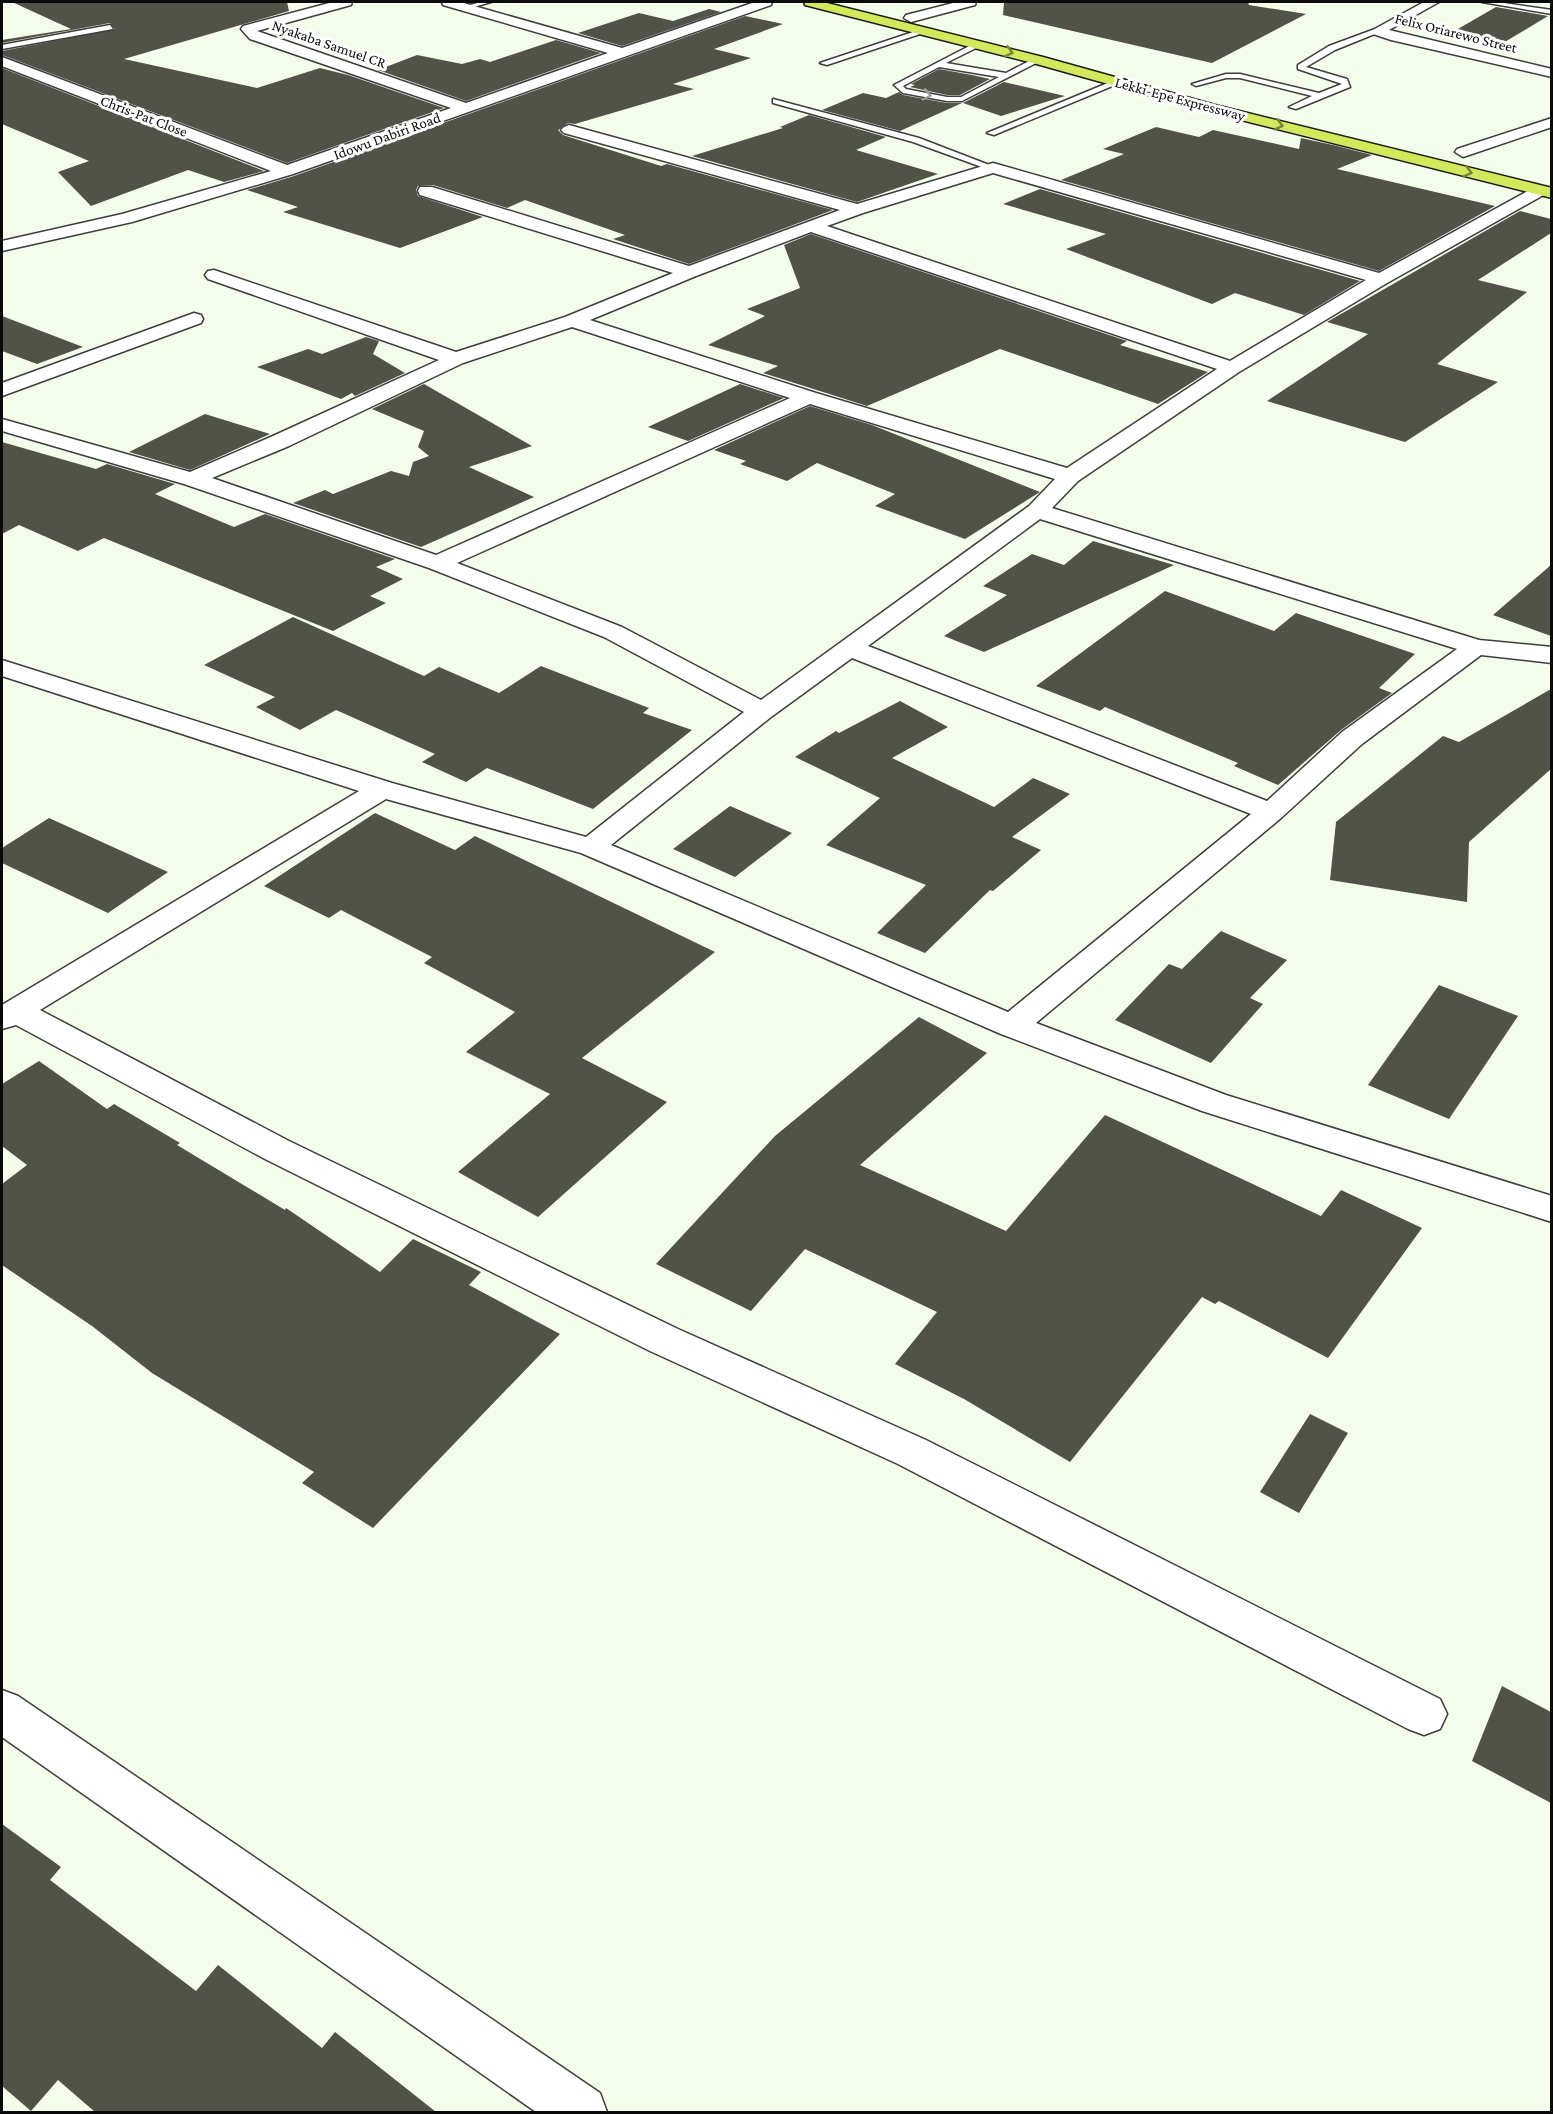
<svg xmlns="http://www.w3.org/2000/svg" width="1553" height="2114" viewBox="0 0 1553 2114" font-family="'Crimson Pro',serif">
<rect width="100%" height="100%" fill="#f3fde9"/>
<g fill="#515248">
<polygon points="12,2 287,2 289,11 124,59 257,88 320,68 348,75 444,108 287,163 2,55 2,51 115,29 110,23 2,43 2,40 71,29"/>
<polygon points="1004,2 1248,2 1249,5 1306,14 1212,63 1003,15"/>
<polygon points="1496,7 1548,16 1498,46 1444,37"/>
<polygon points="709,9 721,12 622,46 578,33 639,13 673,21"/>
<polygon points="745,16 783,24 714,49 751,58 673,84 694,89 575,124 568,123 558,130 563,135 661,166 667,164 833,210 689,264 613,239 625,235 525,200 507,208 433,185 418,186 416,190 418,196 483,217 400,248 283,212 298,207 247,190 294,176"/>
<polygon points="556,40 601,53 466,101 378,70 417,55 462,64 480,59 490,62"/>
<polygon points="2,68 264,171 224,182 188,170 91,206 58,172 89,161 2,124"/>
<polygon points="939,69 972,75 990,79 960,95 947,95 910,87 915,85 911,84"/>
<polygon points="1004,82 1008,83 1065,96 1001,116 963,103"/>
<polygon points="899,92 903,95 947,103 962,103 900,131 822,110 863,93 886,98"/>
<polygon points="809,115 886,137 856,150 938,174 857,202 692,156 783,128 780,127"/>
<polygon points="1156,127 1199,137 1213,130 1299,149 1301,138 1333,145 1372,155 1337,169 1495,206 1379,271 1061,180 1124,154 1103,149"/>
<polygon points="1040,189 1360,281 1304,315 1235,293 1212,304 1066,249 1106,234 1003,204"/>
<polygon points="1520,211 1551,219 1551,233 1478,280 1527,292 1437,364 1498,382 1405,442 1267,401 1368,334 1327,322"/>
<polygon points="811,234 1127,341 1120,345 1208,372 1158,404 1000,349 867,406 763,373 778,366 708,345 765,316 747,309 800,288 784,245"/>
<polygon points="2,316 83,347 37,364 2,351"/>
<polygon points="366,337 379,341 373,354 405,373 355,396 352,393 341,399 257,367 308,349 322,354"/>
<polygon points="424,384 532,446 469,467 534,497 421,547 293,503 325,490 333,494 391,471 409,476 413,462 429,456 418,447 424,431 372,409"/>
<polygon points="740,384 784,398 688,441 648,427"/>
<polygon points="810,406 872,425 1040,492 965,539 875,506 895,494 817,463 787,481 740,464 746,461 714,450"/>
<polygon points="205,414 270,434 190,470 129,452"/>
<polygon points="2,442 96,469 107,464 175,484 155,494 234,527 265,514 395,559 376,567 403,579 370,596 386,603 333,631 104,538 78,551 19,525 2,534"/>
<polygon points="1093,541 1174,565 984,652 944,636 1007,595 983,586 1032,554 1064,565"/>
<polygon points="1551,565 1551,636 1493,615"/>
<polygon points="1165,591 1274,631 1296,613 1415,654 1379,688 1392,693 1341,730 1278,785 1234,766 1238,763 1105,707 1100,711 1036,686"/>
<polygon points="293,617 424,676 439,667 499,693 541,666 649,708 643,713 692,730 593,809 487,768 466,782 422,762 435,754 336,710 300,730 256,707 275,697 204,665"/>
<polygon points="1551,689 1551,769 1469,842 1467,902 1330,880 1336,822 1443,736 1459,742"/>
<polygon points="900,701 948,727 892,758 994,807 1033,778 1070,794 1012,837 1041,850 993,891 990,890 925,953 877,933 926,885 826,845 880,798 795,757 836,731 839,733"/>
<polygon points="730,806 792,833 735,877 673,849"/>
<polygon points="375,813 455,850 475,836 715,952 582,1058 667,1102 538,1217 458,1172 550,1094 466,1052 515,1012 424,963 432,957 341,910 329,918 264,886"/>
<polygon points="49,818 168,872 108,913 2,863 2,848"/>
<polygon points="1221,931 1287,960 1250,998 1263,1004 1211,1063 1115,1020 1169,964 1182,969"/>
<polygon points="1439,985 1518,1016 1449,1119 1368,1085"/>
<polygon points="919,1017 987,1053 860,1165 1006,1231 1105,1115 1321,1216 1341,1190 1422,1228 1328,1358 1219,1301 1215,1304 1202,1297 1070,1462 964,1399 895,1364 937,1312 805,1249 751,1311 656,1264 775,1136"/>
<polygon points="39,1061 107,1109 114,1104 180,1143 177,1145 285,1210 286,1208 380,1272 413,1239 481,1272 469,1285 560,1334 373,1528 302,1483 314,1472 152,1373 92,1326 2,1265 2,1184 27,1165 2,1146 2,1084"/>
<polygon points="1310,1414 1348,1433 1299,1513 1260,1492"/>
<polygon points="1502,1686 1551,1712 1551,1803 1472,1761"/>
<polygon points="2,1824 61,1867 50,1880 196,1991 218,1965 322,2048 335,2032 436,2112 95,2112 58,2080 31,2111 2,2086"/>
</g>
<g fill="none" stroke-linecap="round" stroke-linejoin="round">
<defs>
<g id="lane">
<polygon points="481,2 491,2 467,9 463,7"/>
<polygon points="1482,2 1497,2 1552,10 1552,14"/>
<polygon points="110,25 113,29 2,49 2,45"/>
<polygon points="922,29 929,31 827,65 820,63"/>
<polygon points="1375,29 1382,31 1335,50 1306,67 1347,79 1350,87 1296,109 1289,107 1312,96 1240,78 1226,78 1196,86 1192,84 1226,74 1240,74 1319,93 1342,84 1298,69 1298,65 1329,46"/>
<path d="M 977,42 L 981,44 L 980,46 L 946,63 L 1006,73 L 1035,58 L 1042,60 L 962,101 L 947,101 L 903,93 L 894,85 ZM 939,67 L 999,77 L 961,97 L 947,97 L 906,89 L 903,86 Z"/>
<polygon points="1115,80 1122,82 994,135 987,133"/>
<polygon points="773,99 919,138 997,168 990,170 913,142 773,103"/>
</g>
<g id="street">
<polygon points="333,2 352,2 351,5 257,31 466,103 608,53 443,5 442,2 460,2 622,48 755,2 772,2 771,5 293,174 132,222 2,251 2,241 122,214 271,171 2,66 2,57 287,165 451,108 250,39 241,29 243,26"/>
<polygon points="957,2 976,2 975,5 911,22 904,18 906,15"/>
<polygon points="1424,2 1439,2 1389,30 1552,69 1552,77 1391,40 1373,34 1371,31"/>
<polygon points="1552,118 1552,127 1469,155 1463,157 1455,152 1457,149"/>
<path d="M 569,125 L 857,204 L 993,163 L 1379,273 L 1535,187 L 1547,187 L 1549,190 L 1547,193 L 1387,283 L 1239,372 L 1078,481 L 1052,508 L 1479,640 L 1552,647 L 1552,663 L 1481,655 L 1362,744 L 1281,818 L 1036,1023 L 1226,1095 L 1552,1196 L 1552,1222 L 1202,1111 L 1001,1034 L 581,853 L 386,799 L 40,1010 L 289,1141 L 678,1329 L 926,1440 L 1440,1699 L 1447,1714 L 1440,1729 L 1424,1735 L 1408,1729 L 898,1464 L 650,1351 L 265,1159 L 16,1025 L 2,1029 L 2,1005 L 359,791 L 2,676 L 2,660 L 392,783 L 586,837 L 744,712 L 604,637 L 429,568 L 184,484 L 2,431 L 2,419 L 190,472 L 273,436 L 439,360 L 208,279 L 205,275 L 208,271 L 214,270 L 456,352 L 565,317 L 673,273 L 420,195 L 418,191 L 420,187 L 432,187 L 689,266 L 840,210 L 564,133 L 561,130 L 564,127 ZM 993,173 L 1366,280 L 1230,361 L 827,226 L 863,213 ZM 811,232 L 1217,369 L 1067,468 L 816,393 L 590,320 L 696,276 ZM 572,327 L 790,398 L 436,555 L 212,478 L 289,446 L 463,363 ZM 810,404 L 1055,479 L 1029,506 L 761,700 L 622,627 L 457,563 ZM 1040,519 L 1457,649 L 1342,732 L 1267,801 L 868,646 ZM 852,658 L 1251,814 L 1008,1012 L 611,845 L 771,717 Z"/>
<polygon points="194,313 201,315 203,319 201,323 2,396 2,383"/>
<polygon points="2,1690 18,1696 600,2093 607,2112 536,2112 2,1737"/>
</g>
<polygon id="highway" points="804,2 823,2 1043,57 1215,105 1552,188 1552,198 1205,111 1033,63 805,5"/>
</defs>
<use href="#lane" stroke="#3d3d3d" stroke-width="3"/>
<use href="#street" stroke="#3d3d3d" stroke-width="3"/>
<use href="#highway" stroke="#1b1b1b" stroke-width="3"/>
<use href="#lane" fill="#fff" fill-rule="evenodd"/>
<use href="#street" fill="#fff" fill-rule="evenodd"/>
<use href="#highway" fill="#d3e95c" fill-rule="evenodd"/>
</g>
<defs><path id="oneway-chevron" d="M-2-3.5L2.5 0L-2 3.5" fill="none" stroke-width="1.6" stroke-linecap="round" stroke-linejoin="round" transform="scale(1.5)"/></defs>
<g stroke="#798537">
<use href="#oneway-chevron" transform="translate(1009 52) rotate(14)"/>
<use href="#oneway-chevron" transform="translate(1279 125) rotate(14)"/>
<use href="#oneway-chevron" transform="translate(1468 172) rotate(14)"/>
</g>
<use stroke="#9d9d9d" href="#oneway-chevron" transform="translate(927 95) rotate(12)"/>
<g text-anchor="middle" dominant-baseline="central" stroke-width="6" stroke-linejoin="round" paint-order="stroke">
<g font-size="15" fill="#0a0a0a" stroke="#fff">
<text transform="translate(1456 33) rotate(14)">Felix Oriarewo Street</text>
<text transform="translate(329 44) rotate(19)">Nyakaba Samuel CR</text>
<text transform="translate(1180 99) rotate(15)">Lekki-Epe Expressway</text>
<text transform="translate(144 116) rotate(21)">Chris-Pat Close</text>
<text transform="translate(387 136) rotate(-20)">Idowu Dabiri Road</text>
</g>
</g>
<rect width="1553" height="2114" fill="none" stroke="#0a0a0a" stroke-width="6"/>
</svg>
